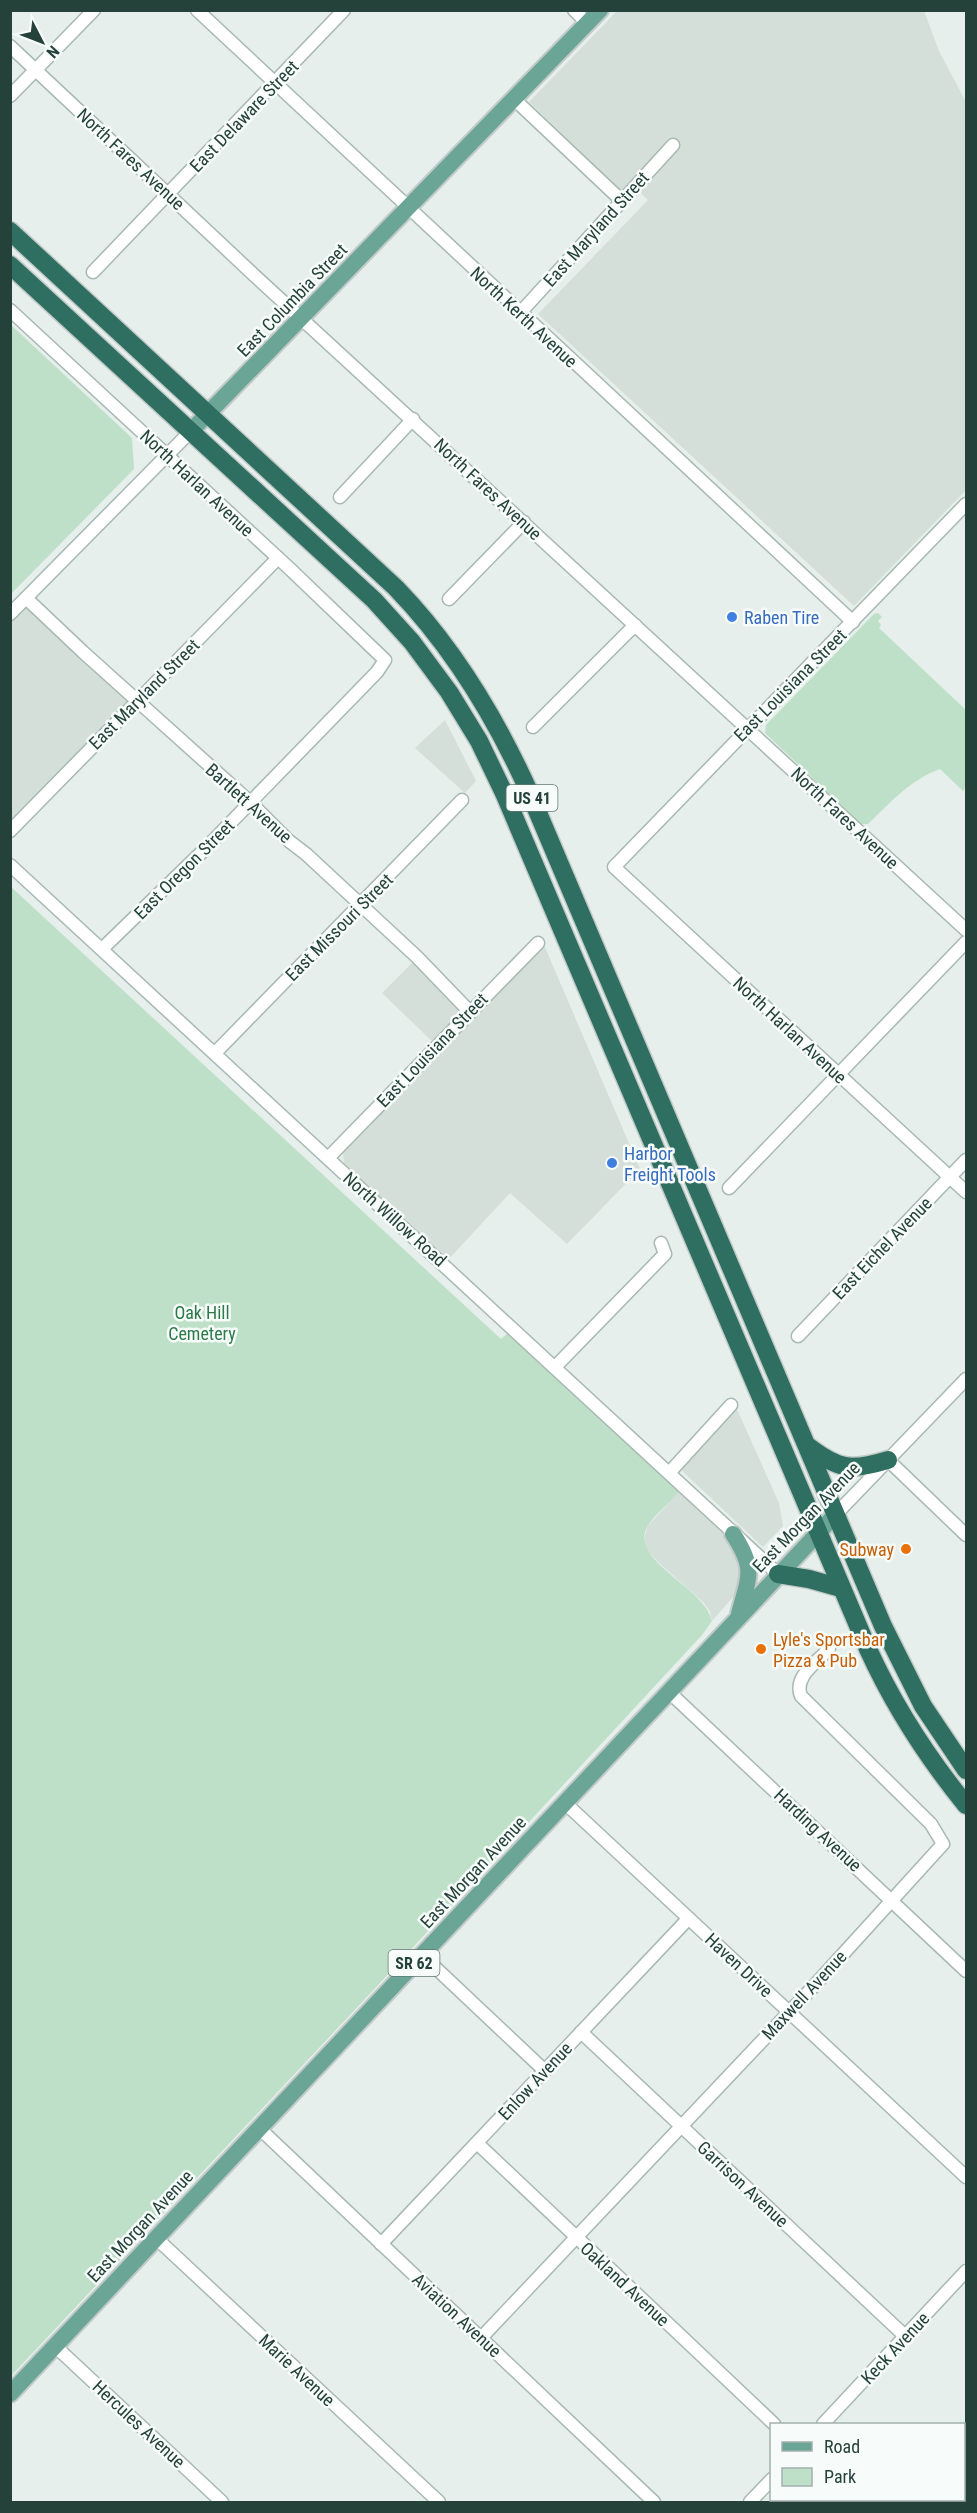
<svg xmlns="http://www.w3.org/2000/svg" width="977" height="2513" viewBox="0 0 977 2513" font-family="'Roboto Condensed',sans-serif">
<rect width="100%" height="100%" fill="#e6efeb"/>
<g fill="#d4dfda">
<polygon points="617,11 924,11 939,51 966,102 966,490 854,606 538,314 648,200 634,187 620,190 529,102"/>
<polygon points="25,607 131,701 11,827 11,622"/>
<polygon points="445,720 476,781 465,793 415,748"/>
<polygon points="544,945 640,1169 567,1244 510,1193 448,1260 344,1163 343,1151"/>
<polygon points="413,962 466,1011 435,1044 382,993"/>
<polygon points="736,1407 779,1503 783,1526 763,1547 680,1469"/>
<polygon points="679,1492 736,1546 745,1576 734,1596 712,1621 710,1611 704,1603 659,1563 647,1550 644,1541 647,1527"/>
</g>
<g fill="#bfe0c8">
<polygon points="11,325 132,438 134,469 11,594"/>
<path d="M 878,613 L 882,617 L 878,621 L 881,625 L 879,628 L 966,710 L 966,787 L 963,791 L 940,769 C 910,780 891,802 868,824 L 861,824 L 765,733 L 766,725 L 874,614 Z"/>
<path d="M 10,886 L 501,1339 L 509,1332 L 679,1492 C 670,1503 654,1515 647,1527 C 629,1561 706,1588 712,1621 L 702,1635 L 380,1983 L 11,2376 Z"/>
</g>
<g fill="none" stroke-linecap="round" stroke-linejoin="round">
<defs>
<g id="minor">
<polyline points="197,10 853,622"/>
<polyline points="574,10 588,24"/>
<polyline points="10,46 254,275 966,930"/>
<polyline points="10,96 94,10"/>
<polyline points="514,99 622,201"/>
<polyline points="93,272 344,10"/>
<polyline points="10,310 290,569 385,660 377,672 206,848 102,949"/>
<polyline points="520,313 673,145"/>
<polyline points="340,497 413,419"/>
<polyline points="966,504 614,867 966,1192"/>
<polyline points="26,598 83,652 250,802 289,841 306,854 417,957 470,1012"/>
<polyline points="449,599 524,522"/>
<polyline points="10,614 191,431"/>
<polyline points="533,727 635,625"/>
<polyline points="10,831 278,558"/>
<polyline points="10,865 778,1574"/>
<polyline points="215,1053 462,800"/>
<polyline points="328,1158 538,943"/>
<polyline points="729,1188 966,942"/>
<polyline points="798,1336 966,1160"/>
<polyline points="555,1367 665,1254 661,1243"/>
<polyline points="888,1460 966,1535"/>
<polyline points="669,1473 731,1405"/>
<polyline points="836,1514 966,1379"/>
<polyline points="668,1691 966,1971"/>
<polyline points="564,1802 966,2177"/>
<polyline points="422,1955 545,2071"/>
<polyline points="581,2032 905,2336"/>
<polyline points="259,2128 654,2502"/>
<polyline points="477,2143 774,2424"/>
<polyline points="156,2238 439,2502"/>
<polyline points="381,2244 688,1919"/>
<path d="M 481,2338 L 814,1986 L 943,1844 L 931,1824 L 801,1696 C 793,1677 817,1662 829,1649"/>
<polyline points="55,2346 222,2502"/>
<polyline points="823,2424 966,2271"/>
<polyline points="964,2494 966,2491"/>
<polyline points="855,2500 859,2502"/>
<polyline points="750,2502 772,2479"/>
</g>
<g id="major">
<polyline points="191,431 600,10"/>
<path d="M 733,1534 C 756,1569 749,1576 739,1614"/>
<polyline points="10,2394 836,1514"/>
</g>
<g id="highway">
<path d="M 10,231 L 396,588 C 454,648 496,718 530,794 L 883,1626 L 923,1706 L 966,1770"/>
<path d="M 10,265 L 374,600 L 412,642 L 449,692 L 479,741 L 504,793 L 868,1649 C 894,1706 927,1757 966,1805"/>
<path d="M 809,1447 C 839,1470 852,1471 888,1460"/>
<polyline points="778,1574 809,1579 841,1588"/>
</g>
</defs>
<use href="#minor" stroke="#a8b8b2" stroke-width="15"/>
<use href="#major" stroke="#c2cac8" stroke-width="20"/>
<use href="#highway" stroke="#c2cac8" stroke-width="21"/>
<use href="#minor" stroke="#fff" stroke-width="12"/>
<use href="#major" stroke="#6aa596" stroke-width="16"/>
<use href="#highway" stroke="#2f6f62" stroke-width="18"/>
</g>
<g fill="#3f7fe0" stroke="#f7fbf9" stroke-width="2">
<circle cx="732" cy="617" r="6"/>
<circle cx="612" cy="1163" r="6"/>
</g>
<g fill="#e8710a" stroke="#f7fbf9" stroke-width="2">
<circle cx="906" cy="1549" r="6"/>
<circle cx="761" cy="1649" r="6"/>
</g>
<g text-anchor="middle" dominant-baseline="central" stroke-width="5" stroke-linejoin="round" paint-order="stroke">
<g fill="#f7fbf9" stroke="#637a73" stroke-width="1.5">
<rect x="506.5" y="785" width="51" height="26" rx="4.5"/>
<rect x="388.5" y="1950" width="51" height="26" rx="4.5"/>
</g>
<g font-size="16" font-weight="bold" fill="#24423a">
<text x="532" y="798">US 41</text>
<text x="414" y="1963">SR 62</text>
</g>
<g font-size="18" fill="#24423a" stroke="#f7fbf9">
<text transform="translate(244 116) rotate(-46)">East Delaware Street</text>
<text transform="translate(131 159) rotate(43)">North Fares Avenue</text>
<text transform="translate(596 229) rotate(-48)">East Maryland Street</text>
<text transform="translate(292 300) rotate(-46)">East Columbia Street</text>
<text transform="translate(524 317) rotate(43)">North Kerth Avenue</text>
<text transform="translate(197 483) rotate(43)">North Harlan Avenue</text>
<text transform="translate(488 489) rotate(43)">North Fares Avenue</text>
<text transform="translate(790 685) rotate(-45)">East Louisiana Street</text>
<text transform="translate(144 694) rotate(-45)">East Maryland Street</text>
<text transform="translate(249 803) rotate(42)">Bartlett Avenue</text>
<text transform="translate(845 818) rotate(43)">North Fares Avenue</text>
<text transform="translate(184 869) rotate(-45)">East Oregon Street</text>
<text transform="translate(339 927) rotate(-45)">East Missouri Street</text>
<text transform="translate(790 1030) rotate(43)">North Harlan Avenue</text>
<text transform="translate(432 1050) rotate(-46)">East Louisiana Street</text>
<text transform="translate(395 1219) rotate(42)">North Willow Road</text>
<text transform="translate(882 1248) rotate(-46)">East Eichel Avenue</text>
<text transform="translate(806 1517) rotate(-46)">East Morgan Avenue</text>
<text transform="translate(818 1830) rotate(43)">Harding Avenue</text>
<text transform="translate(473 1872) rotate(-47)">East Morgan Avenue</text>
<text transform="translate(739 1965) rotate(43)">Haven Drive</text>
<text transform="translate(804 1995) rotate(-47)">Maxwell Avenue</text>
<text transform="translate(535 2081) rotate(-47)">Enlow Avenue</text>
<text transform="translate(743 2184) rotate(43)">Garrison Avenue</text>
<text transform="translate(140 2226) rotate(-47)">East Morgan Avenue</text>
<text transform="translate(625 2284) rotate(43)">Oakland Avenue</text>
<text transform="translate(457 2315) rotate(43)">Aviation Avenue</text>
<text transform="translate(895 2348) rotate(-47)">Keck Avenue</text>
<text transform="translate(297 2370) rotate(43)">Marie Avenue</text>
<text transform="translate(139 2424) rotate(43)">Hercules Avenue</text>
</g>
<g font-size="18" fill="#366cbe" stroke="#f7fbf9" text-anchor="start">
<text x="744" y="617">Raben Tire</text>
<text x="624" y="1153">Harbor<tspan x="624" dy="21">Freight Tools</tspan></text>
</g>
<g font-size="18" fill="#2d7a4b" stroke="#f7fbf9">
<text x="202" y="1312">Oak Hill<tspan x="202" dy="21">Cemetery</tspan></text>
</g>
<g font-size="18" fill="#c56008" stroke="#f7fbf9" text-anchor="end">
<text x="894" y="1549">Subway</text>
<text x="773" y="1639" text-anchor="start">Lyle's Sportsbar<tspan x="773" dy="21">Pizza &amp; Pub</tspan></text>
</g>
</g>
<rect width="977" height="2513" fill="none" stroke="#24423a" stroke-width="24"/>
<rect x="770" y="2423" width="195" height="78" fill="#f7fbf9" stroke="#a3b1ad" stroke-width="1.5"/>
<rect x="782" y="2442" width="30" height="9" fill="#6aa596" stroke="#a3b1ad" stroke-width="1.5"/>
<text x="824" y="2453" font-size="18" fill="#24423a">Road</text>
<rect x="782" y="2468" width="30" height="18" fill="#bfe0c8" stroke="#a3b1ad" stroke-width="1.5"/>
<text x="824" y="2483" font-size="18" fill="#24423a">Park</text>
<g transform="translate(42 42) rotate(132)" stroke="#f7fbf9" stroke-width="4.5" paint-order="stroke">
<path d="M0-4.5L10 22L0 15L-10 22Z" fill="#24423a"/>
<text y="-9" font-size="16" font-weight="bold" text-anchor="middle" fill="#24423a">N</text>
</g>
</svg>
